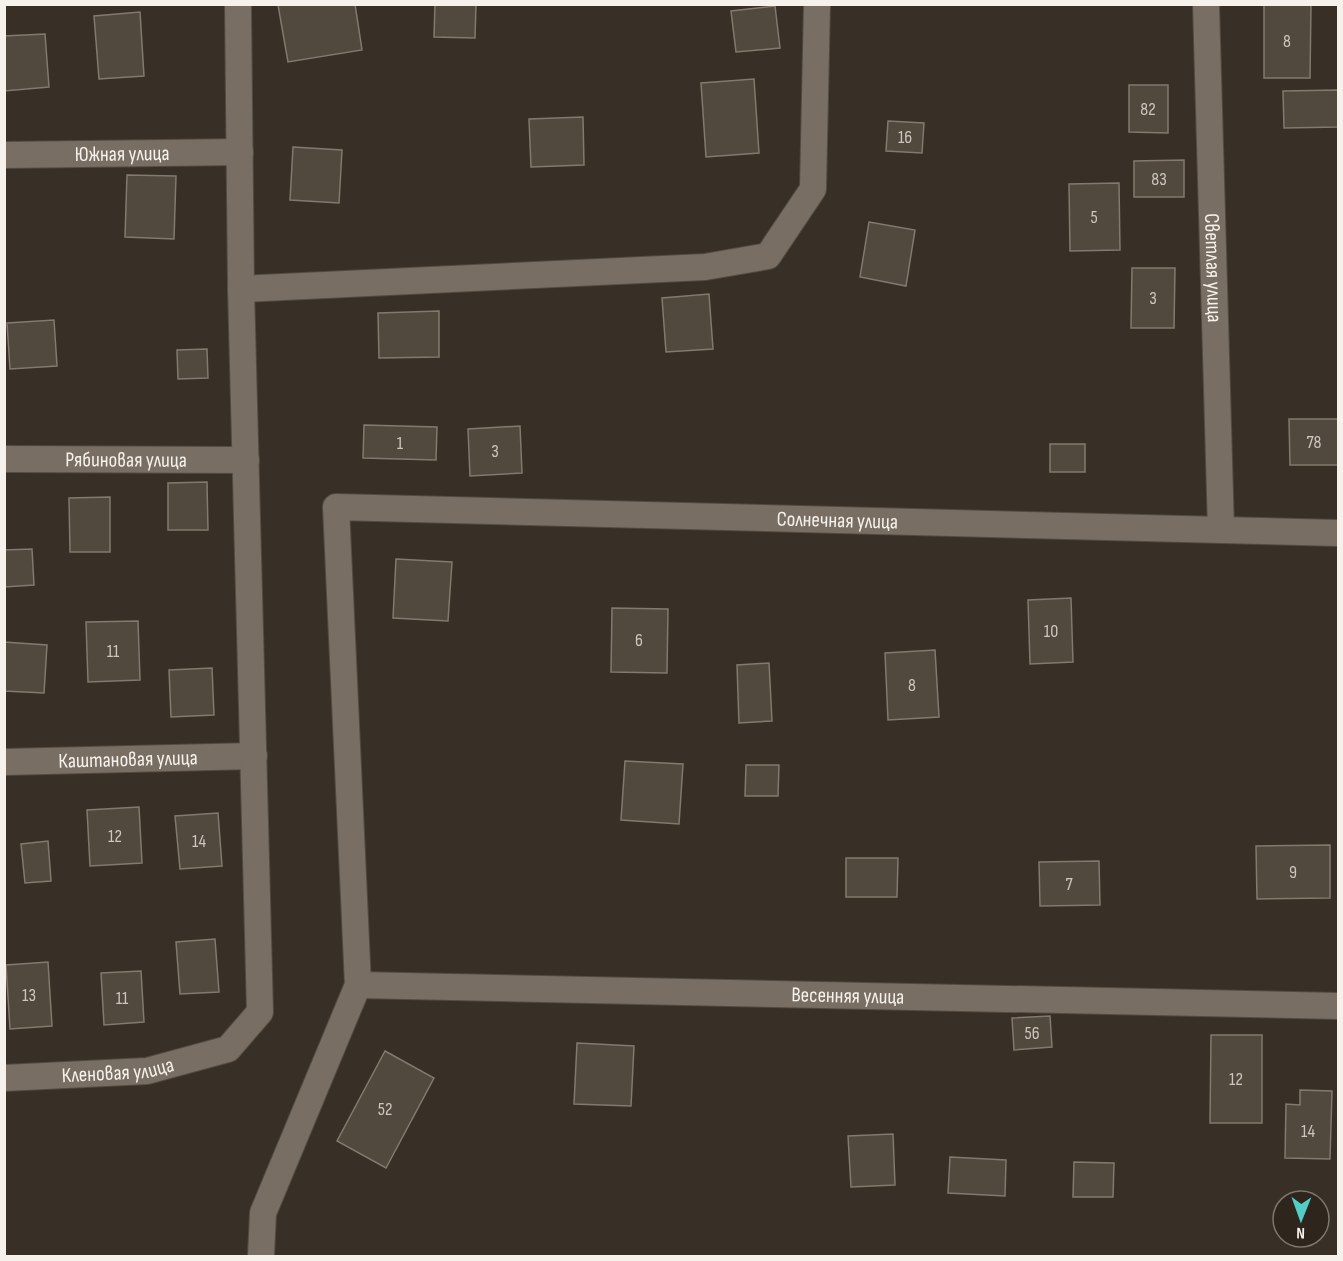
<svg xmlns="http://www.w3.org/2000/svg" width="1343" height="1261" viewBox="0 0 1343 1261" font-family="'Sofia Sans Condensed',sans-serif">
<rect width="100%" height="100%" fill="#382f26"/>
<g fill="#51483e" stroke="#83796e" stroke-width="1.5">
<polygon points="355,4 362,50 288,62 278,5"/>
<polygon points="435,4 476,4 475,38 434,37"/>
<polygon points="1264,4 1311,4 1310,78 1264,78"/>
<polygon points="775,6 780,48 736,52 731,11"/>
<polygon points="140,12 144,76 99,79 94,16"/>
<polygon points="45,34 49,87 4,91 4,36"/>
<polygon points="754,79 759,153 706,157 701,83"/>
<polygon points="1129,85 1168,85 1168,133 1129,132"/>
<polygon points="1338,90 1338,127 1284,128 1283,91"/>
<polygon points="583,117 584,165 531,167 529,119"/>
<polygon points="888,121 924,123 922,153 886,151"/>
<polygon points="293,147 342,150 339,203 290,200"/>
<polygon points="1184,160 1184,197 1134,197 1134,161"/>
<polygon points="127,175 176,176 174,239 125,237"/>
<polygon points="1119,183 1120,250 1070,251 1069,184"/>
<polygon points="869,222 915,230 906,286 860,277"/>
<polygon points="1132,268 1175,268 1174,328 1131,328"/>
<polygon points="709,294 713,349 666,352 662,298"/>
<polygon points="439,311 439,357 379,358 378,313"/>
<polygon points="54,320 57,366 10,369 7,323"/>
<polygon points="207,349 208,378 178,379 177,350"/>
<polygon points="1289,419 1338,419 1338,465 1290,465"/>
<polygon points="364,425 437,427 436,460 363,458"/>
<polygon points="520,426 522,473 470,476 468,429"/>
<rect x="1050" y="444" width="35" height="28"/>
<polygon points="207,482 208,530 168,530 168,483"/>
<polygon points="110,497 110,552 70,552 69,498"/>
<polygon points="32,549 34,585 4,587 4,550"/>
<polygon points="396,559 452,562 448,621 393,618"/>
<polygon points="1071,598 1073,662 1030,664 1028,600"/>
<polygon points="612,608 668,609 667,673 611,672"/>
<polygon points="138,621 140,680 88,682 86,622"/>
<polygon points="4,642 47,645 44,693 4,691"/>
<polygon points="935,650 939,717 888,720 885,653"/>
<polygon points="769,663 772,721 739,723 737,665"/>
<polygon points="212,668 214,715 171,717 169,670"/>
<polygon points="625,761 683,764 679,824 621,820"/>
<polygon points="746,765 779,765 778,796 745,796"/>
<polygon points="139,807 142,863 90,866 87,810"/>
<polygon points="218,813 222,866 180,869 175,816"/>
<polygon points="48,841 51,881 25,883 21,844"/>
<polygon points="1330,845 1330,898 1257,899 1256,846"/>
<polygon points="846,858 898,858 897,897 846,897"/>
<polygon points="1099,861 1100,905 1040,906 1039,862"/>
<polygon points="215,939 219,992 180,994 176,942"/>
<polygon points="48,962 52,1026 10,1029 6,965"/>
<polygon points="141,971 144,1022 104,1025 101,973"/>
<polygon points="1050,1016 1052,1047 1014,1050 1012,1018"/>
<polygon points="1211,1035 1262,1035 1262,1123 1210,1123"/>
<polygon points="577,1043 634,1046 631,1106 574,1104"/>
<polygon points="385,1051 434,1078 386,1168 337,1141"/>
<polygon points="1300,1090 1332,1091 1330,1159 1285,1158 1286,1104 1300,1105"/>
<polygon points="893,1134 895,1185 851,1187 848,1136"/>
<polygon points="950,1157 1006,1160 1005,1196 948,1193"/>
<polygon points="1074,1162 1114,1163 1113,1197 1073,1197"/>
</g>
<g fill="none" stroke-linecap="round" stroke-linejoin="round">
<defs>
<g id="street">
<path id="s1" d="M 1206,4 L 1221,530"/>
<path id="s2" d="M 4,155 L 240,152"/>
<polyline points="241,289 705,267 768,256 813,189 817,4"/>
<path id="s3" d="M 4,459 L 246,460"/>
<path id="s4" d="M 4,762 L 254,756"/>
<path id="s5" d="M 358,985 L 1338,1006"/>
<path id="s6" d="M 4,1078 L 147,1071 L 228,1049 L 260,1012 L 241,289 L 238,4"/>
<path id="s7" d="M 261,1256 L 263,1213 L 358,985 L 336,507 L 1338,533"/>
</g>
</defs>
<use href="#street" stroke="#534b43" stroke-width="28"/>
<use href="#street" stroke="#786e64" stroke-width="26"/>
</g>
<g text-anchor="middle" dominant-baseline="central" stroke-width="6" stroke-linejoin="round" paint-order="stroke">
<g font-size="18" fill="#cdc7bf">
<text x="1287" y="41">8</text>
<text x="1148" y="109">82</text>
<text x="905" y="137">16</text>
<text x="1159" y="179">83</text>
<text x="1094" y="217">5</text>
<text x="1153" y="298">3</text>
<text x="1314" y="442">78</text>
<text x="400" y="443">1</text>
<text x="495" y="451">3</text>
<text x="1051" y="631">10</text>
<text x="639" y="640">6</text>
<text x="113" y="651">11</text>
<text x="912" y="685">8</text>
<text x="115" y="836">12</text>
<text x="199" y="841">14</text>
<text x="1293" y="872">9</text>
<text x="1069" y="884">7</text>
<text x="29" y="995">13</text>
<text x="122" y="998">11</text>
<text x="1032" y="1033">56</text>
<text x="1236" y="1079">12</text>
<text x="385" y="1109">52</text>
<text x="1308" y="1131">14</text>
</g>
<g font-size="21" fill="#f6f1ea" stroke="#2e251c">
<text stroke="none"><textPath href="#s2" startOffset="118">Южная улица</textPath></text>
<text stroke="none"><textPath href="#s1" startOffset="264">Светлая улица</textPath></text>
<text stroke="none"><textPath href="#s3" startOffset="122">Рябиновая улица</textPath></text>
<text stroke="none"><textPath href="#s7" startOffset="1270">Солнечная улица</textPath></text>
<text stroke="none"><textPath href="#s4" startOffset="124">Каштановая улица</textPath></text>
<text stroke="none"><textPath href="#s5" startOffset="490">Весенняя улица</textPath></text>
<text stroke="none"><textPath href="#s6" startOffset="114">Кленовая улица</textPath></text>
</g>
</g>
<rect width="1343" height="1261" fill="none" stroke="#f6f1ea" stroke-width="12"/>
<g transform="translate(1301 1219) rotate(181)"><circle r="28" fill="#2e251c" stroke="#7e776e" stroke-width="1.5"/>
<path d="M0-4.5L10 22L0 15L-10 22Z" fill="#54cdc7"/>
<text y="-9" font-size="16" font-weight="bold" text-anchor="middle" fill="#f6f1ea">N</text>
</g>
</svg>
